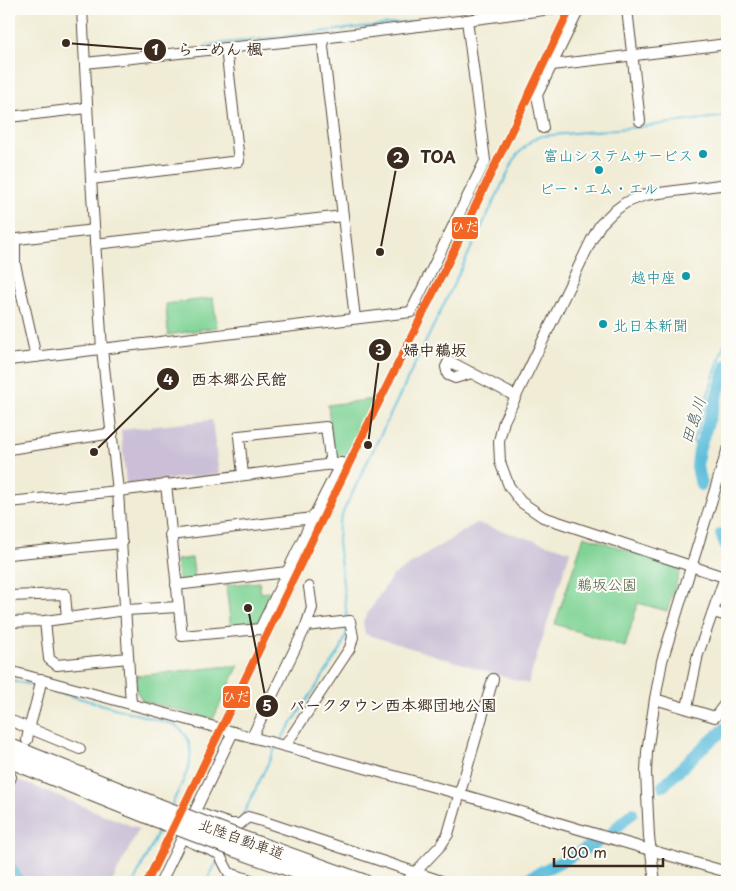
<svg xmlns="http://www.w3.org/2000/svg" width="736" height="891" viewBox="0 0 736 891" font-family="'Playpen Sans','Klee One',sans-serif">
<rect width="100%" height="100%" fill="#fdfcf7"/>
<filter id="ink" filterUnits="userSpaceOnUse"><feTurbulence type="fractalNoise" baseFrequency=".02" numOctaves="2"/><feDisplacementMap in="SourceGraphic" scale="10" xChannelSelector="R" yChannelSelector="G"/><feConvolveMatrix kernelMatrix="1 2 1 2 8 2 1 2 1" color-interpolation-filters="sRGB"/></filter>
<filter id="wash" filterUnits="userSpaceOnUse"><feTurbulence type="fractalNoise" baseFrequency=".0096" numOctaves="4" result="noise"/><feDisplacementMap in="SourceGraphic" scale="20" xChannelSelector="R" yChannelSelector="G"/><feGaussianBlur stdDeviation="1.12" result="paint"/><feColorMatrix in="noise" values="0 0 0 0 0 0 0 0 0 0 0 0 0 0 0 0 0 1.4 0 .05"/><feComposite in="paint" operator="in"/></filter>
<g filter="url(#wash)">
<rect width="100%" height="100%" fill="#f0ecd5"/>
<g fill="#cabfd6">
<polygon points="212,420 219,474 126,484 121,430"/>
<polygon points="476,523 570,551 528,684 365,634 363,621 392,576"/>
<polygon points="9,776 139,829 112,882 9,882"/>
</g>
<g fill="#7fd395" stroke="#5d7e5a">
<polygon points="213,298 217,327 168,335 166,304"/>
<polygon points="374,399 343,461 334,461 328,405"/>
<polygon points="584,536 681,568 667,611 638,603 625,647 555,624"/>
<polygon points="192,558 195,580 182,582 178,578 176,560"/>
<polygon points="259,582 261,593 275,591 260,623 254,626 231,629 226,585"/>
<polygon points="239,665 213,719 143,701 137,692 136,676"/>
</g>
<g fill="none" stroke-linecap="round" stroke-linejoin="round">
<g stroke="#5ebedc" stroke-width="2">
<polyline points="207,45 468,15"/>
<polyline points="700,446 695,444 693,441 727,336"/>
<polyline points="347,618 338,542 339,524 344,510 516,156 532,140 542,136 639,127 727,116"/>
<polyline points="9,680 36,686"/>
<path d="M 43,688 L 175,725 C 178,728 184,732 186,736 C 199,758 181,784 172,804"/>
<polyline points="280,741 341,649 346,634 347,628"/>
<polyline points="242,817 276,747"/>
<polyline points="134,882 160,828"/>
<polyline points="206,882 218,860"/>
</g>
<g stroke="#5ebedc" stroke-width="12">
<polyline points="701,485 697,466 699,450 727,365"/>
<polyline points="721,534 727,549"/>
<polyline points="663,786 700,750 727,727"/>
<polyline points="614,830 632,813"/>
<polyline points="9,865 19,882"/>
<polyline points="521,882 597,843"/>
</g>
</g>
</g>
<g filter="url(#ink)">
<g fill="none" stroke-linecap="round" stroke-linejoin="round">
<defs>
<g id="minor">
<polyline points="82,9 91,179 102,349 118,491 131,704"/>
<polyline points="627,9 640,121"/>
<polyline points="322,38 355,318"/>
<polyline points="85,63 322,38 467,20 551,9"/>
<polyline points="552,65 727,44"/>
<polyline points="9,117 87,108"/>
<polyline points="543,128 537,95 579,9"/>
<polyline points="91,179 239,161 226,48"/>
<polyline points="727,184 645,195 625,203 613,212 600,225 591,241 504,421 499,441 500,462 509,486 521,502 543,517 727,578"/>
<polyline points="10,240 94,230"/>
<polyline points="15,240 15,264 36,357"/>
<polyline points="95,244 343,216"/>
<polyline points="9,360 411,312 485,161 467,20"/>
<polyline points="472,373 455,378 448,375 446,367 449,361 515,396"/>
<polyline points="9,449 113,433"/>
<polyline points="243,475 239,436 326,427 331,465"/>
<polyline points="166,484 182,636 260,629 313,518 341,463"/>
<polyline points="9,502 118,491 341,463"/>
<polyline points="170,535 313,518"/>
<polyline points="9,554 122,543"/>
<polyline points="176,585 287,572"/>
<polyline points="9,596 65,594 67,618"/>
<polyline points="713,612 727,616"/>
<polyline points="45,621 49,659 57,665 128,658"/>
<polyline points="9,622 45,621 126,610 178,607"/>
<polyline points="9,671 222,729 460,794 650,850 727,872"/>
<polyline points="655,699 715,717 727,701"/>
<polyline points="687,708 698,654 725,577"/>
<polyline points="9,720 80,749"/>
<polyline points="252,737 306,626 312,608 309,587"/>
<path d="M 27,740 C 30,719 39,700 41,679"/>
<polyline points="285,746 350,648 353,637 350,621 306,626"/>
<polyline points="9,781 11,777"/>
<polyline points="195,812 230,824 240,824 248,817 262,821 444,882"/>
<polyline points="182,838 219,854 229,873 257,882"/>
<polyline points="407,881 441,845 448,834 493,679"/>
<polyline points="161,882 233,732"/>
<polyline points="655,882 649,837 646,773 647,752 655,699 662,661 727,451"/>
<polyline points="726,882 727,872"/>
</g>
<g id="highway">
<polyline points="9,746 158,806"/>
<polyline points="9,760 153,818"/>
<polyline points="238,837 364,882"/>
<polyline points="234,849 327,882"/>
</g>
</defs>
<use href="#minor" stroke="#564739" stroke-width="12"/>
<use href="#highway" stroke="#564739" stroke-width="17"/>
<use href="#minor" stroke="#fff" stroke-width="10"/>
<use href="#highway" stroke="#fff" stroke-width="15"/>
<defs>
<g id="highway-bridge">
<polyline points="158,806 238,837"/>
<polyline points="153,818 234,849"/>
</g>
</defs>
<use href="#highway-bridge" stroke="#564739" stroke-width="17" stroke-linecap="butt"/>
<use href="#highway-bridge" stroke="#fff" stroke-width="15"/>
<defs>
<polyline id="rail-1" points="147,882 374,412 448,263 570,9"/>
</defs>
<use href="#rail-1" stroke="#fdfcf7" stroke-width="11"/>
<use href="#rail-1" stroke="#f26522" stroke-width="8"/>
</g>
</g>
<g fill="#0f9aa8" stroke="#fdfcf7" stroke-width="2">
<circle cx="703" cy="154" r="5"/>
<circle cx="599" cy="170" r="5"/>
<circle cx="686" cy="276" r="5"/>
<circle cx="603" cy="324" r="5"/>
</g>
<g text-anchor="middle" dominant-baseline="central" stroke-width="4" stroke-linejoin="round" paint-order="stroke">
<g font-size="15" fill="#0d838f" stroke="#fdfcf7" text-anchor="end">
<text x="693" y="154">富山システムサービス</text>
<text x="599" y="187" text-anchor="middle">ビー・エム・エル</text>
<text x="676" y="276">越中座</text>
<text x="613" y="324" text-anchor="start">北日本新聞</text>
</g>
<g font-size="15" fill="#4f5d42" stroke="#fdfcf7">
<text x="607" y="583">鵜坂公園</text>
</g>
<g font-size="15" fill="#3b2a1e" stroke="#fdfcf7">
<text transform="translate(242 838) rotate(20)">北陸自動車道</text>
</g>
<g font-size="16" font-style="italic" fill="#475e60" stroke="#fdfcf7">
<text transform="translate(692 420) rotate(-72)">田島川</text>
</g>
</g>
<path fill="none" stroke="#3b2a1e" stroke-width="2" d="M66 43L155 50M380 252L398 158M368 445L380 350M94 452L168 379M248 608L267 706"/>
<g fill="#3b2a1e" stroke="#fdfcf7" stroke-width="2">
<circle cx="66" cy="43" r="5"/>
<circle cx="380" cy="252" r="5"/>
<circle cx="368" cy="445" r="5"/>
<circle cx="94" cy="452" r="5"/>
<circle cx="248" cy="608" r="5"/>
<circle cx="155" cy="50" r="12"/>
<circle cx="398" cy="158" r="12"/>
<circle cx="380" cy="350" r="12"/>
<circle cx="168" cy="379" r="12"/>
<circle cx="267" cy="706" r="12"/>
</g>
<g font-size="15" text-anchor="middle" font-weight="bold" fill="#fff">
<text x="155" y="55">1</text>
<text x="398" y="163">2</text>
<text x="380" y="355">3</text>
<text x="168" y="385">4</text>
<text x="267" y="711">5</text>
</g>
<g font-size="16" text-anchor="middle" font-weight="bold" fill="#3b2a1e" stroke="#fdfcf7" stroke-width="4" stroke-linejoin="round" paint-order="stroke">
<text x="220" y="55">らーめん 楓</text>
<text x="438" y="163">TOA</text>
<text x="435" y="356">婦中鵜坂</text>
<text x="239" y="385">西本郷公民館</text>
<text x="393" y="711">パークタウン西本郷団地公園</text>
</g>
<g stroke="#fdfcf7" stroke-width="2">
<rect x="451" y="216" width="28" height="24" rx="5" fill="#f26522"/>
<rect x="222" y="685" width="29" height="24" rx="5" fill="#f26522"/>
</g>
<g font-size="14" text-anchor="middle" font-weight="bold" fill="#fff">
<text x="465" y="232">ひだ</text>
<text x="236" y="702">ひだ</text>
</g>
<rect width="736" height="891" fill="none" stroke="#fdfcf7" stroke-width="30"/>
<path d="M554 858v8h109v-8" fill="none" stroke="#3b2a1e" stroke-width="2.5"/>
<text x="561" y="858" font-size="15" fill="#3b2a1e" stroke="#fdfcf7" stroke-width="4" paint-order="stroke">100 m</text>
</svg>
